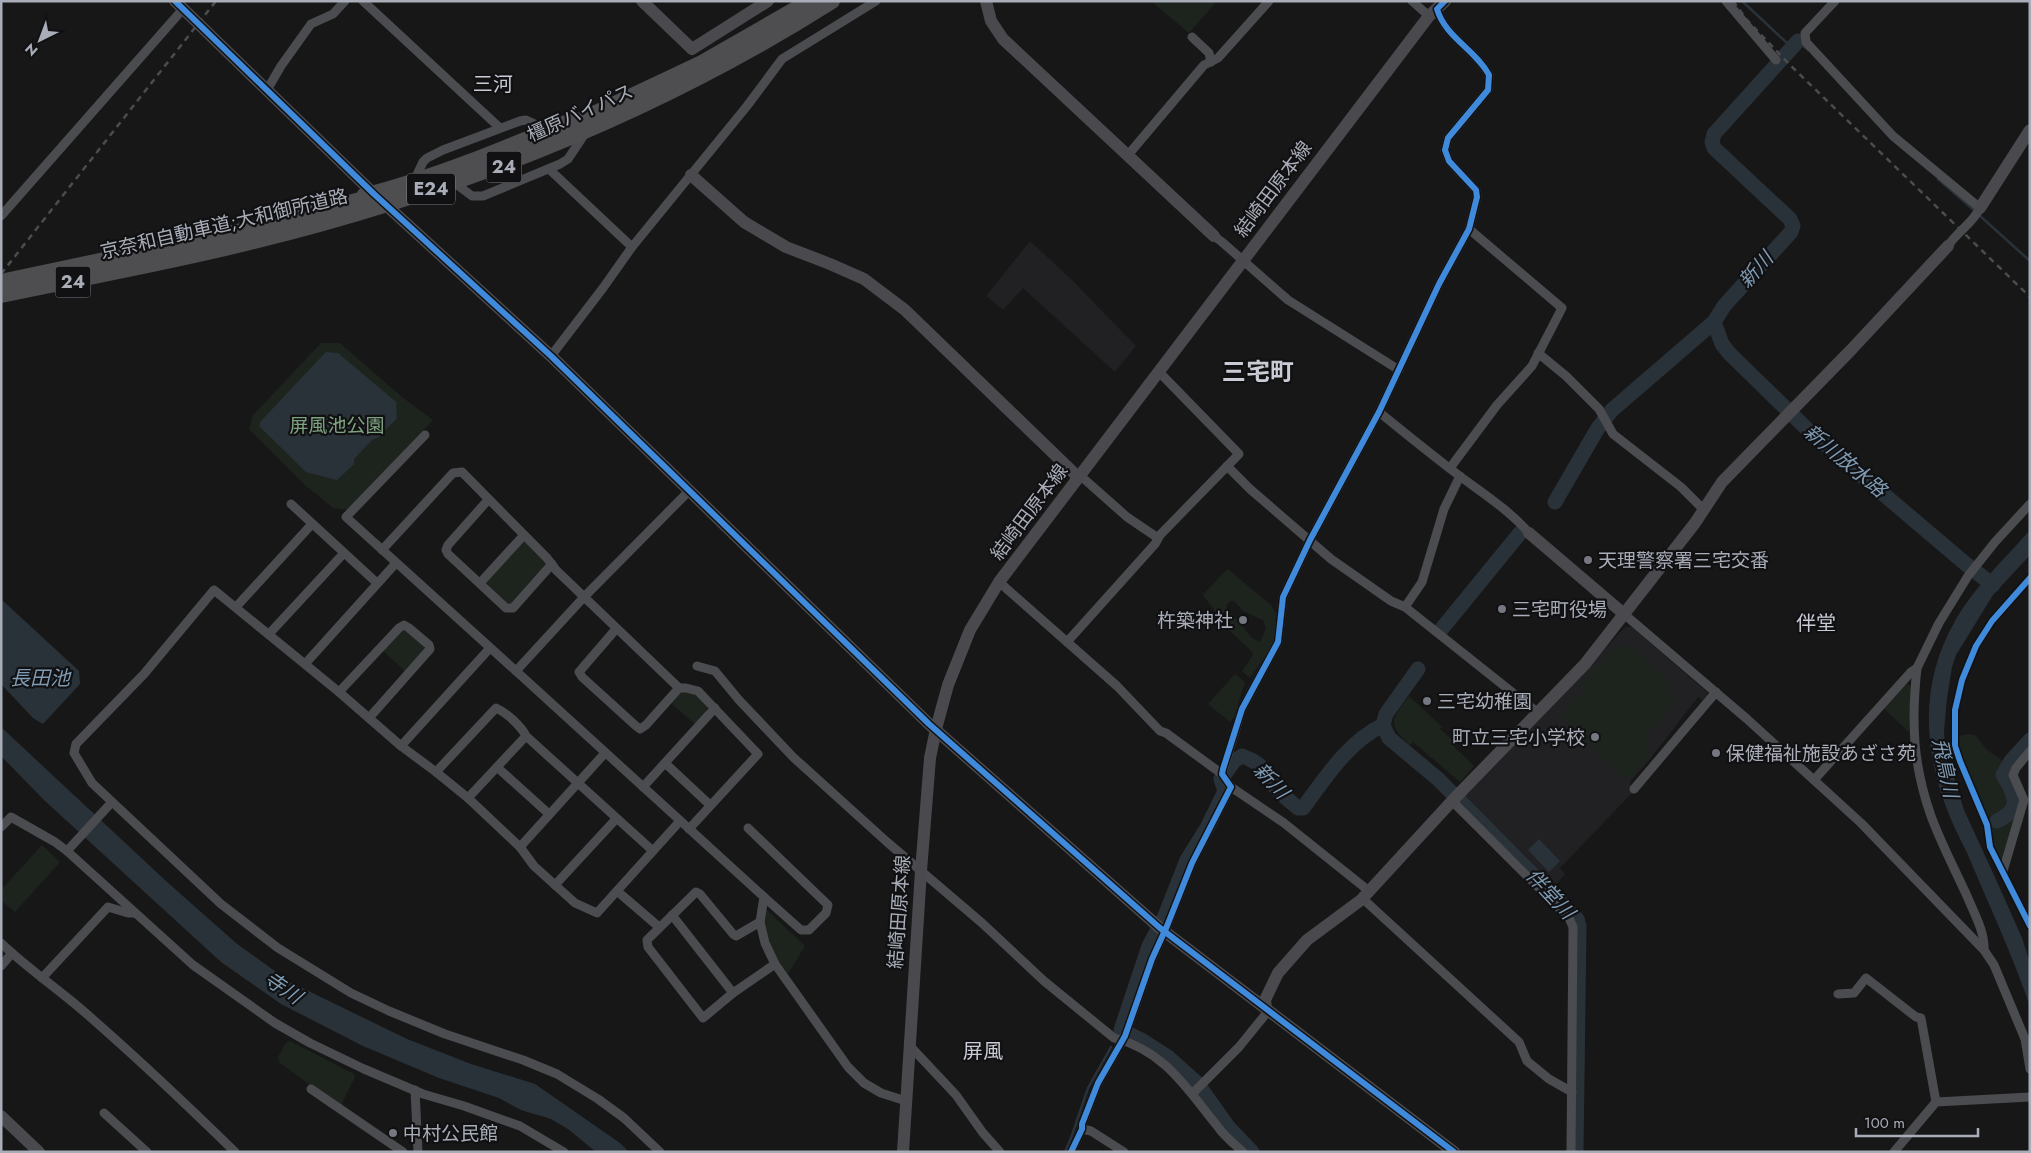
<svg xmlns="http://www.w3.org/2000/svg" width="2031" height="1153" viewBox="0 0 2031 1153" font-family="Jost,'Noto Sans JP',sans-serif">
<rect width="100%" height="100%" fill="#171717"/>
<g fill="#212123">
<polygon points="1030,241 1072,280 1136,346 1115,372 1023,288 1003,310 986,296"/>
<polygon points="1625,627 1632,627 1708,693 1703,700 1698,697 1650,759 1630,782 1632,793 1560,868 1565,874 1555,886 1465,796 1545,714"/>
</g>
<g fill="#1d241e" fill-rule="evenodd">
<polygon points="1151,1 1217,1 1189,33"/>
<polygon points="321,343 340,343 402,397 433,420 349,510 333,508 305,485 249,429 253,415"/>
<polygon points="524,540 546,562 546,566 513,603 507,603 487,584 487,579"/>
<path d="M 1226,570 L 1229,570 L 1271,605 L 1276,613 L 1274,643 L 1250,678 L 1242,671 L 1253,655 L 1252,652 L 1229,630 L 1203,595 ZM 1230,601 L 1234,601 L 1243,611 L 1263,620 L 1266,629 L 1260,642 L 1252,638 L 1227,608 L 1226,606 Z"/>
<polygon points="407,630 426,647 406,672 383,651 401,631"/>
<polygon points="1629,645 1670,682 1672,707 1645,737 1649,752 1632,777 1623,777 1559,716 1584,691 1578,684 1614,649"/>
<polygon points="1235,674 1245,682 1234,717 1230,722 1208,704"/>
<polygon points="1905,684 1909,685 1911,687 1909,732 1883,708"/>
<polygon points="689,691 697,694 707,704 706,713 695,724 671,703 681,692"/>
<path d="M 1409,696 L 1442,727 L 1440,729 L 1457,744 L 1454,747 L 1474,766 L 1460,782 L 1413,742 L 1410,745 C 1386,724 1392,719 1409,696 Z"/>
<path d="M 1969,734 L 1975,735 L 1987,750 L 2003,761 L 2009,770 C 2008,781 2018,788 2018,799 C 2019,820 2008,843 2002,863 C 1990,850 1993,834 1988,820 C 1978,792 1960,766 1957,736 Z"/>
<polygon points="42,845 60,862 15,912 1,900 1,890"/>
<path d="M 766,909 L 805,946 L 788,974 C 775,957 758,931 766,909 Z"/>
<polygon points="290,1041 354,1074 355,1077 342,1103 345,1111 279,1062 278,1057 285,1044"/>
</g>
<g fill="#2a3239">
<polygon points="326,352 338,353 396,402 397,418 379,437 372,440 354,459 354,464 337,480 306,472 259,426 261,421"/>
<path d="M 2030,530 L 2030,555 L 1993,595 L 1956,655 L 1952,667 L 1947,698 L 1944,731 L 1945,747 L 1964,810 L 1998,884 L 2022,938 L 2030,963 L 2030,1006 C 2012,954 1989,905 1968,855 C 1962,842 1955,830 1950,817 C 1923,751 1919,684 1955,621 C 1974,587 2005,559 2030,530 Z"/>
<polygon points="1,599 79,671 80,684 43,724 33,718 1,684"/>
<polygon points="1,727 166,881 236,943 290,982 407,1039 471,1064 535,1084 620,1143 629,1152 596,1152 568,1129 551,1119 521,1110 499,1098 439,1078 363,1046 281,1004 221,962 44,800 1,756"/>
<polygon points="1539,839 1560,861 1549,872 1528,850"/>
</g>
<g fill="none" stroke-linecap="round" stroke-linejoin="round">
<g stroke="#2a3239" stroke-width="2.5">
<polyline points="1742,1 1787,43 1798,41"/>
<polyline points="1798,41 1808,50"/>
<polyline points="1938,179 1975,211"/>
<polyline points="1979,215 2030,261"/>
<polyline points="1119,1033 1121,1030"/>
<polyline points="1065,1152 1071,1138 1088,1088 1111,1047"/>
</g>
<g stroke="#2a3239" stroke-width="15">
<polyline points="1714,322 1722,344 1730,354 1808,430 1967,565 1993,585"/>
<polyline points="1555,502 1598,428 1612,410 1714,322 1724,306 1791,232 1793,226 1790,219 1714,148 1712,142 1714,134 1798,41"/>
<polyline points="1440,631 1520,533"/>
<polyline points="1383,725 1389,738 1438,779 1577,919 1579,926 1576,1152"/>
<polyline points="1383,725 1386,714 1418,669"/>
<path d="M 1997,821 C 2023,809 2015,794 2003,775 L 2011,761 L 2030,740"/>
<path d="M 1252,1152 L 1229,1128 L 1197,1083 L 1168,1057 L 1143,1041 L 1121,1030 L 1149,946 L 1165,916 L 1187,860 L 1207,828 L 1225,791 L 1221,779 L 1234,761 L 1242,756 C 1267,765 1262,773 1277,789 C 1283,796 1291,802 1298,808 L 1303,808 C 1326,777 1348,742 1383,725"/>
</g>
<g stroke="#4b4c50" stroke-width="9">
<polyline points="363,1 500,128"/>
<polyline points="1412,1 1429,16"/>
<polyline points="1726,1 1776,60"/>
<path d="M 1835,1 L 1805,33 L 1806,42 L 1893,136 L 1980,208 C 1973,223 1957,232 1948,246"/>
<polyline points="1192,37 1209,53 1211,62"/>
<polyline points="267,90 281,66 311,24 333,14 345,1"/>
<polyline points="1128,155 1204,65 1218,58 1269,1"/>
<polyline points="549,169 632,247"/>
<polyline points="414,181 423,162 427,158 443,150 520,121 526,120 548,130"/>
<polyline points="456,184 472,196 483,196 560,164 568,159 584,135"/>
<polyline points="1,216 183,9"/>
<polyline points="1214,236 1222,242 1288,300 1399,370"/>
<polyline points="1538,353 1566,376 1599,409 1613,434 1681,487 1703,509"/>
<polyline points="551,356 603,288 632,247 747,106 782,59 876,1"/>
<path d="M 1379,412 C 1406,434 1433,456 1461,477 C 1484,494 1510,511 1529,533"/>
<polyline points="425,435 346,517 516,671"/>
<polyline points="1227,466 1250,489 1331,559 1391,601 1405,607 1537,712"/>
<polyline points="1450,468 1497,405 1532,366 1562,308 1469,229"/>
<polyline points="1078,477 1083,478 1127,517 1158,538"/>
<polyline points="690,490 584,597 516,671 764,897 760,922 765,943 775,964 848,1067 864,1083 881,1093 906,1101"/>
<polyline points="488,500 448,545 446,550 448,554 506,608 513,608 552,564"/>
<polyline points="291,504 377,583"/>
<polyline points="382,550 453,473 462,472 547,558 556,570 679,688"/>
<polyline points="999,582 1117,686 1160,731 1166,733 1222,774 1231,787 1284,823 1369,891"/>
<polyline points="480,583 524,535"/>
<polyline points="236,607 312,524"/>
<polyline points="1405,607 1422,582 1444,509 1460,476"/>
<polyline points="1624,614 1747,719 1861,823 1984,950 1994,965 2025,1039 2030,1069"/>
<polyline points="616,629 579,672 582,677 636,726 640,729 646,725 679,688 686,688 698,691 758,754 689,829"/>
<polyline points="269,634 344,553"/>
<polyline points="1067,642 1155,544 1160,535 1239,454 1162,375 1160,370"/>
<polyline points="305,664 396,563"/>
<path d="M 697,666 L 715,671 L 739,700 L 793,757 L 887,842 L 982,923 L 1044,981 L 1114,1038 C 1165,1051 1187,1089 1218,1127 C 1224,1136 1234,1144 1243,1152"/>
<polyline points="339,692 399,628 404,625 409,628 429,645 430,649 369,718"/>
<polyline points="401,746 490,648"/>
<polyline points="665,763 710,805"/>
<polyline points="498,768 549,814"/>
<path d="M 436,772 L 496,708 C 507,713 521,726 526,736 L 653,851"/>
<path d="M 1222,774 L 1242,709 L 1278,642 L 1283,597 L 1310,540 L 1379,412 L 1439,284 L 1469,229 L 1477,197 L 1476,190 L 1449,161 L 1445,150 L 1448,138 L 1488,90 L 1489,75 C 1476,50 1445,37 1437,9"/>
<polyline points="1814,780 1911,672 1917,668"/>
<polyline points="643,787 715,708"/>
<polyline points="1634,789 1716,692"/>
<polyline points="468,798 526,736"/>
<polyline points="1452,801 1569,918 1573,927 1571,1152"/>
<polyline points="1,827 11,817 55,842 67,851 193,965 275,1023 310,1043 364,1069 423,1094 464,1106 520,1126 564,1152"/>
<polyline points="748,828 828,905 826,913 809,930 801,930 764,897"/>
<polyline points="520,847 605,753"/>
<polyline points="67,851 112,802"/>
<polyline points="2003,871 2024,800 2013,775 2016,768 2030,751"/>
<polyline points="555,885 616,819"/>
<polyline points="617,891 659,927"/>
<polyline points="1362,898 1519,1042 1527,1061 1549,1079 1572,1092"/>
<polyline points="672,915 733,993"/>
<polyline points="760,922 736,936 733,934 700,894 696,892 647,940 648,947 703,1018 733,993 775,964"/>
<path d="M 1,943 C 26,967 54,986 81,1009 C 134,1055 185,1103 235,1152"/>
<path d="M 1984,950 C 1985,932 1974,913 1967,896 C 1955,870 1941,843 1931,816 C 1913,765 1911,722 1917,668 L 1939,623 L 1968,576 L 1995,542 L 2030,504"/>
<polyline points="1,966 12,953"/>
<polyline points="42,978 108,907 128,913 135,913"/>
<polyline points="1838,994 1854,993 1866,978 1916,1017 1921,1018 1936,1102"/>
<polyline points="910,1046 956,1095 983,1133 1000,1152"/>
<polyline points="311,1089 403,1152"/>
<polyline points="415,1090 418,1152"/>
<polyline points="1193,1093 1239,1047 1265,1015 1266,1009"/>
<polyline points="104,1113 147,1152"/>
<polyline points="1082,1129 1091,1131 1124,1152"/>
<polyline points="660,1152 624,1118 598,1099 557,1074 523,1060 445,1034 389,1011 351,993 278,948 221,904 92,783 74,753 76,744 144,674 214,590 339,692 401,746 436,772 468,798 520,847 534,866 575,903 597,913 680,821"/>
<polyline points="1071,1152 1082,1129 1082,1124 1098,1083 1125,1036 1152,959 1167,926 1192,863 1231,787"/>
<polyline points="1894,1152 1936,1102 2030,1097"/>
</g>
<g stroke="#4a4a4e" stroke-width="12">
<polyline points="175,1 374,194 551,356 929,724 1160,928 1454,1152"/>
<polyline points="642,1 692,49 768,1"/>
<polyline points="986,1 991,21 1003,39 1214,236"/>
<polyline points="691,175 744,222 786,247 830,264 864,279 905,310 1078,477"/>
<polyline points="1980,208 2030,130"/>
<polyline points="1529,533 1624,614"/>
<polyline points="1266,1009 1265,1000 1278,973 1307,940 1361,900 1452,801 1585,664 1695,523 1722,482 1851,350 1948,246"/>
<polyline points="1,1116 39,1152"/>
<polyline points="903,1152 921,871 930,758 936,729 948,685 970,630 999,582 1429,16 1445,1"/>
</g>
<path stroke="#4e4e51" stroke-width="16" d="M 364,196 C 435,178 504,149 571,121"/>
<g stroke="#4b4c4f" stroke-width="2.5" stroke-dasharray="6 5" stroke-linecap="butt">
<polyline points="1733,1 1747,20 1789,64 2030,297"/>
<polyline points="1,274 216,1"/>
</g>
<g stroke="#4e4e51" stroke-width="16">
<polyline points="560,130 702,63 810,1"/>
<polyline points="1,282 251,229 379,195"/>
<path d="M 1,295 C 85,277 171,262 254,241 C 457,191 655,113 832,1"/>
</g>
<defs>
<g id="cycleway">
<polyline points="175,1 374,194 551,356 929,724 1160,928 1454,1152"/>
<polyline points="2030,578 1992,621 1976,646 1962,680 1955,710 1955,746 1960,761 1987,825 1990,847 2030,926"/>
<path d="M 1071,1152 L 1082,1129 L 1082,1124 L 1098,1083 L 1125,1036 L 1152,959 L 1167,926 L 1192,863 L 1231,787 L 1222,774 L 1223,769 L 1242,709 L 1278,642 L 1283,597 L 1310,540 L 1379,412 L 1439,284 L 1469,229 L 1477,197 L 1476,190 L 1449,161 L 1445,150 L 1448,138 L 1488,90 L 1489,75 C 1476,50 1445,37 1437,9 L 1445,1"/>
</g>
</defs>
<use href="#cycleway" stroke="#111113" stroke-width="9"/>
<use href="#cycleway" stroke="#408adc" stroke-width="6"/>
</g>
<g fill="#757880" stroke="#111113" stroke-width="2">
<circle cx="1588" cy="560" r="5"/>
<circle cx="1502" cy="609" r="5"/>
<circle cx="1243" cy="620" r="5"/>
<circle cx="1427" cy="701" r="5"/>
<circle cx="1595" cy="737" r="5"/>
<circle cx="1716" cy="753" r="5"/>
<circle cx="393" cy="1133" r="5"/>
</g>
<g text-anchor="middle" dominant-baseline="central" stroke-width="4.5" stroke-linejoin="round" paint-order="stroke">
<g fill="#111113" stroke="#7b7e86" stroke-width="1">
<rect x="486.5" y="151.5" width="35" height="31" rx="4"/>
<rect x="407" y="173.5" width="48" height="31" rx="4"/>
<rect x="55.5" y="266.5" width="35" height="31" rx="4"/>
</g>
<g font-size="18" font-weight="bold" fill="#a8adb8">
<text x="504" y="167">24</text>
<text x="431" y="189">E24</text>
<text x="73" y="282">24</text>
</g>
<g font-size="19" fill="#a8adb8" stroke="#111113">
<text transform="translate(580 113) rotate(-24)">橿原バイパス</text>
<text transform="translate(1273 189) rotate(-53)">結崎田原本線</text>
<text transform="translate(224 224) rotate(-13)">京奈和自動車道;大和御所道路</text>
<text transform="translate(1029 512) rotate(-53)">結崎田原本線</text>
<text transform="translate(899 912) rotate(-86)">結崎田原本線</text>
</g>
<g font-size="19" fill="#7fa381" stroke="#111113">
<text x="337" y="425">屏風池公園</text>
</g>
<g font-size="19" fill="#a8adb8" stroke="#111113" text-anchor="start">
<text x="1598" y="560">天理警察署三宅交番</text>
<text x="1512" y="609">三宅町役場</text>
<text x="1233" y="620" text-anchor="end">杵築神社</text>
<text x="1437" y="701">三宅幼稚園</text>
<text x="1585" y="737" text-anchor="end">町立三宅小学校</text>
<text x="1726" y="753">保健福祉施設あざさ苑</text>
<text x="403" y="1133">中村公民館</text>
</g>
<g font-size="20" fill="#c9ccd4" stroke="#111113">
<text x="493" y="84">三河</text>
<text x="1816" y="623">伴堂</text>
<text x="983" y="1051">屏風</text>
</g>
<g font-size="20" font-style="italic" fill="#7f9bb3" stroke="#111113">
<text transform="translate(1756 270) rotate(-48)">新川</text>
<text transform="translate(1845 461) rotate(40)">新川放水路</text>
<text x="40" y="678">長田池</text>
<text transform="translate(1945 768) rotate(78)">飛鳥川</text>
<text transform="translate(1271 781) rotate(47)">新川</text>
<text transform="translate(1550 894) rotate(47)">伴堂川</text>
<text transform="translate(283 988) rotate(34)">寺川</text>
</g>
<g font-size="24" font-weight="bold" fill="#c9ccd4" stroke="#111113">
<text x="1258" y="371">三宅町</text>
</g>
</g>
<rect width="2031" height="1153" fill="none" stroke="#a8adb8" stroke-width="5"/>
<g transform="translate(40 40) rotate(222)" stroke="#111113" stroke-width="4" paint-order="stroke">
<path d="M0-4L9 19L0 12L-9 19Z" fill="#a8adb8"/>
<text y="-8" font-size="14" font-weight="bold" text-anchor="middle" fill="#a8adb8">N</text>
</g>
<path d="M1856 1128v8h122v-8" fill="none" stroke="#a8adb8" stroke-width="2.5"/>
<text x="1864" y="1128" font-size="15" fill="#a8adb8" stroke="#111113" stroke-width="4" paint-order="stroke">100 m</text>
</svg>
